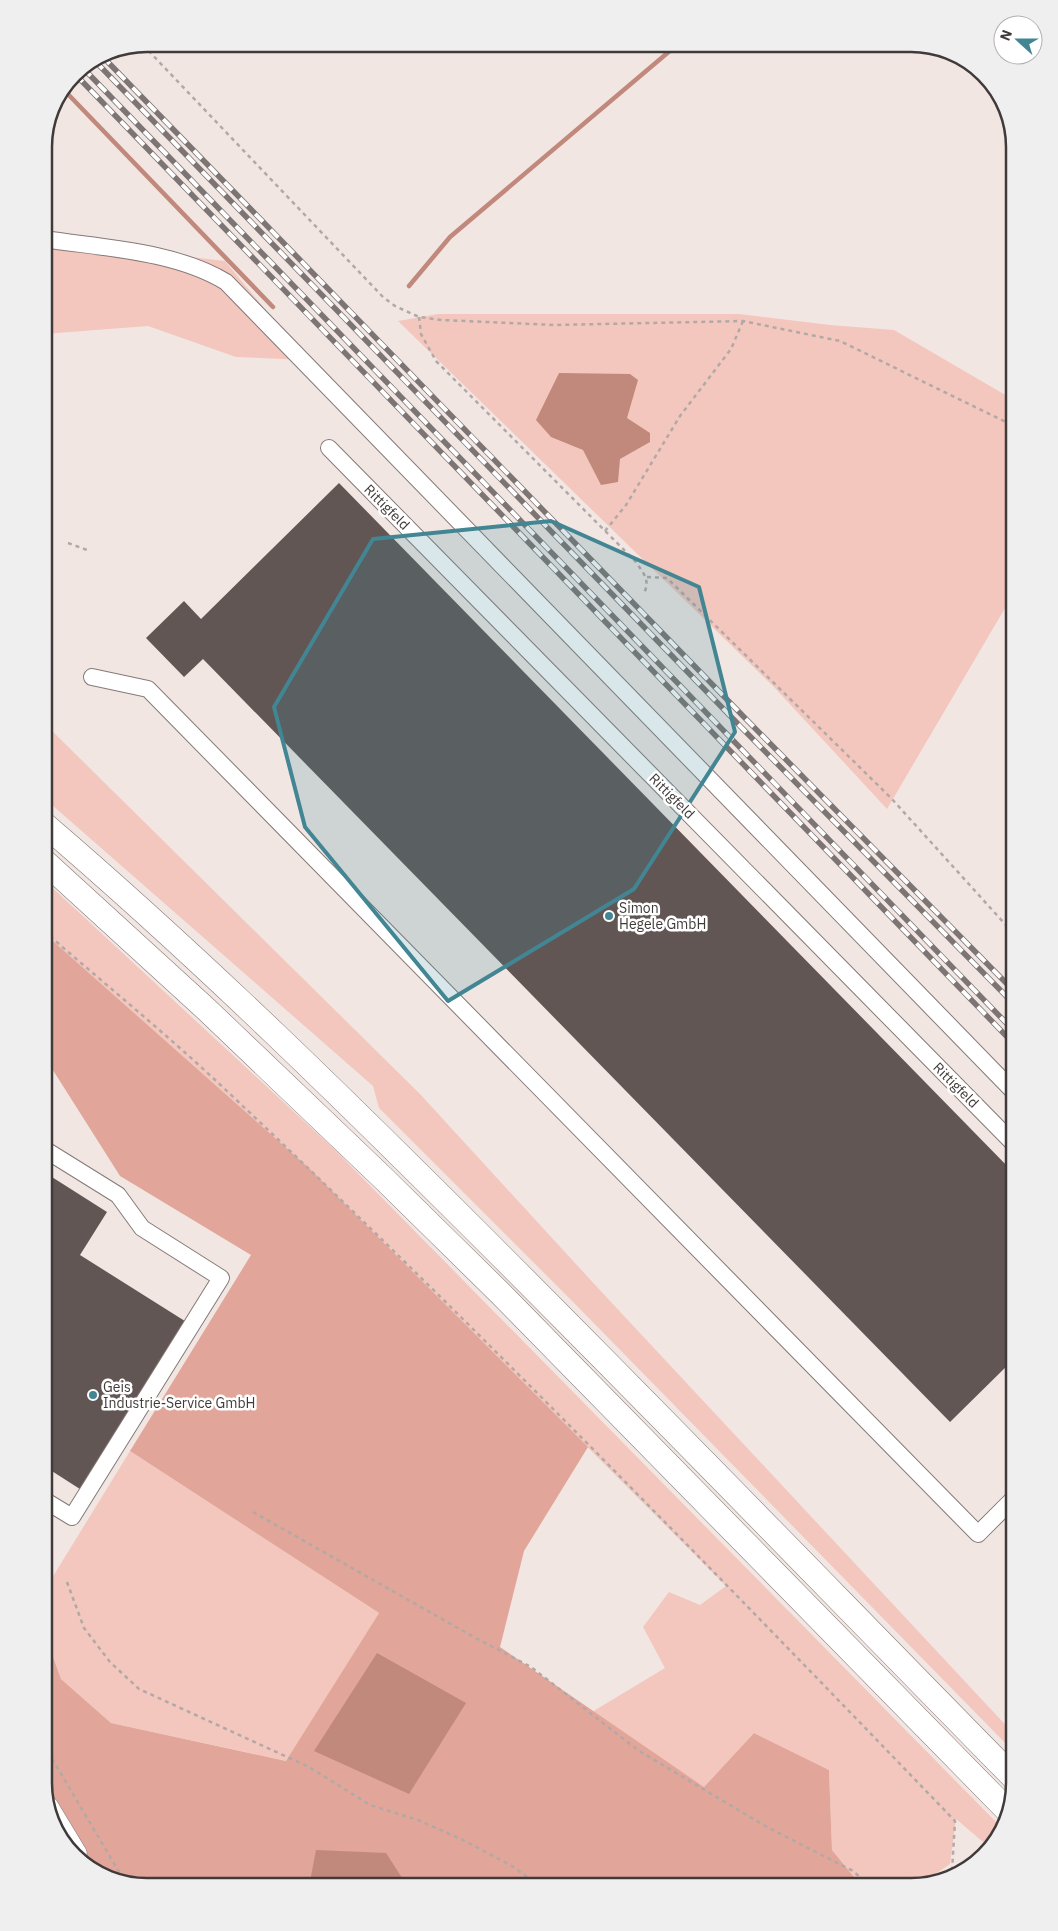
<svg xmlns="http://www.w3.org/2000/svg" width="1058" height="1931" viewBox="0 0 1058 1931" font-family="'IBM Plex Sans',sans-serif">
<rect width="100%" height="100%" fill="#f2e6e3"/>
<g fill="#f3c7bd">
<polygon points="44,240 225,261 307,360 236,357 148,326 44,334"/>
<polygon points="438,314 739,314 830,325 894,330 1014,400 1014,607 1008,603 887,809 774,687 398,321"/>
<polygon points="44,723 420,1094 597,1287 1014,1734 1014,1752 579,1308 379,1108 373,1086 44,798"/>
<polygon points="44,880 335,1150 1001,1827 997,1841 989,1847 956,1819 950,1864 919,1885 862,1887 832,1850 829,1770 754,1733 704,1787 592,1712 665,1668 643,1627 669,1592 700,1605 726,1586 310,1169 44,933"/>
<polygon points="130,1451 379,1613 287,1761 111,1723 61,1679 44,1632 44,1591"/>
</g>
<polygon fill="#e1a699" points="44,933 310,1169 588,1447 524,1551 500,1647 704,1787 754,1733 829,1770 832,1850 862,1887 141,1887 90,1870 51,1820 44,1783 44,1632 61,1679 111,1723 286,1761 379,1613 130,1451 251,1255 120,1176 44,1056"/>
<g fill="#c1887c">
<polygon points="559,373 630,374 638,380 627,418 650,433 650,442 620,459 618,482 601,485 583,450 551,437 536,420"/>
<polygon points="377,1653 466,1703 409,1794 314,1751"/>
<polygon points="316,1850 386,1853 408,1887 309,1887"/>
</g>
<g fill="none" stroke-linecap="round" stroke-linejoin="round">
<g stroke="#c1887c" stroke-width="4.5">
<polyline points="64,90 273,307"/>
<polyline points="409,286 450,237 678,44"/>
</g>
</g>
<g fill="#615654">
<polygon points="339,483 1014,1173 1014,1359 950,1422 203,659 184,677 146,638 184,601 201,619"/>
<polygon points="44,1172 107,1212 80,1255 188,1323 83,1491 44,1466"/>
</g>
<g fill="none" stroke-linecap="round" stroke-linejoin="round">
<defs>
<g id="minor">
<path d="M 44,239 C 103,248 175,251 226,282 L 1014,1092"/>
<polyline points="329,448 1014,1144"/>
<polyline points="92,677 148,689 978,1534 1014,1498"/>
<polyline points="44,1500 72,1517 221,1278 142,1228 118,1195 44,1149"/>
</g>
<polyline id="major" points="48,1806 77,1854"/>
<g id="highway">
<path d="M 44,824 C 203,960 353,1108 501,1256 C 673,1428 843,1604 1014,1778"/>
<polyline points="44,861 206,1009 382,1177 500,1293 1006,1809"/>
</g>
</defs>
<use href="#minor" stroke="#857a78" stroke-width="18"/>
<use href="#major" stroke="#857a78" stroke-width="21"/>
<use href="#highway" stroke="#857a78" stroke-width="25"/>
<g stroke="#b2a9a6" stroke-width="2.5" stroke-dasharray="4 4" stroke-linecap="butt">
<polyline points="143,45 383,297 395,306 419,317 442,320 554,325 743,321 840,341 1014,426"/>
<path d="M 419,317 L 421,334 L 436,361 L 636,562 C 644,574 651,581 643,595"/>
<polyline points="605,531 626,505 680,416 731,349 743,321"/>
<polyline points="68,543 90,551"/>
<polyline points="647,577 667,578 891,798 1014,934"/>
<path d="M 44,931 C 100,980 158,1027 213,1078 C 468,1317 712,1569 955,1821 L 952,1871 L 935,1882"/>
<polyline points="253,1512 472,1636 531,1667 639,1751 767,1827 853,1871 871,1887"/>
<polyline points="67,1582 84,1628 110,1662 139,1689 309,1767 370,1805 418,1820 463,1840 512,1866 541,1887"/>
<polyline points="44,1745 125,1882"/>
</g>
<use href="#minor" stroke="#fff" stroke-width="16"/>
<use href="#major" stroke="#fff" stroke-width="20"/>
<use href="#highway" stroke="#fff" stroke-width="24"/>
<defs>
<g id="rail">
<polyline points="102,56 743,716 1014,991"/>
<polyline points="95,61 740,726 1014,1004"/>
<polyline points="83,68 1014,1031"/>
<polyline points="75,74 1014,1044"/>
</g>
</defs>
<use href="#rail" stroke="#7d7574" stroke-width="5.5"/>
<use href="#rail" stroke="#fff" stroke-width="4" stroke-dasharray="11" stroke-linecap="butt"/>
</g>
<path fill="#428694" fill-opacity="0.2" stroke="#428694" stroke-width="4" stroke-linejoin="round" d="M 551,521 L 699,587 L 735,732 L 634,889 L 448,1001 L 305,827 L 274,707 L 373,539 Z"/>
<g fill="#428694" stroke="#fff" stroke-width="2">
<circle cx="609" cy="916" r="5"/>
<circle cx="93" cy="1395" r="5"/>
</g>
<g text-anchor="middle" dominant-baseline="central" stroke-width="5" stroke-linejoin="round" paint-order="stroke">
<g font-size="14" fill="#403b3a" stroke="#fff">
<text transform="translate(387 507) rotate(45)">Rittigfeld</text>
<text transform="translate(672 796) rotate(45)">Rittigfeld</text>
<text transform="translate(956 1085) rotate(45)">Rittigfeld</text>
</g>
<g font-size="14" fill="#403b3a" stroke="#fff" text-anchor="start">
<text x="619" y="908">Simon<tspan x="619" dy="16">Hegele GmbH</tspan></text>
<text x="103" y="1387">Geis<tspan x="103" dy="16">Industrie-Service GmbH</tspan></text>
</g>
</g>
<path d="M0 0H1058V1931H0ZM147 52H911A95 95 0 0 1 1006 147V1783A95 95 0 0 1 911 1878H147A95 95 0 0 1 52 1783V147A95 95 0 0 1 147 52Z" fill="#f0efef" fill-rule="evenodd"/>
<path fill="none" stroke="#403b3a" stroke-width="2.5" d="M147 52H911A95 95 0 0 1 1006 147V1783A95 95 0 0 1 911 1878H147A95 95 0 0 1 52 1783V147A95 95 0 0 1 147 52Z"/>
<g transform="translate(1018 40) rotate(291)"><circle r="24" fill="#ffffff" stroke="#b3b1b0"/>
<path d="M0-4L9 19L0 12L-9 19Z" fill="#428694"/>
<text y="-8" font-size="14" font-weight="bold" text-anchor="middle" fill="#403b3a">N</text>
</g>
</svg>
